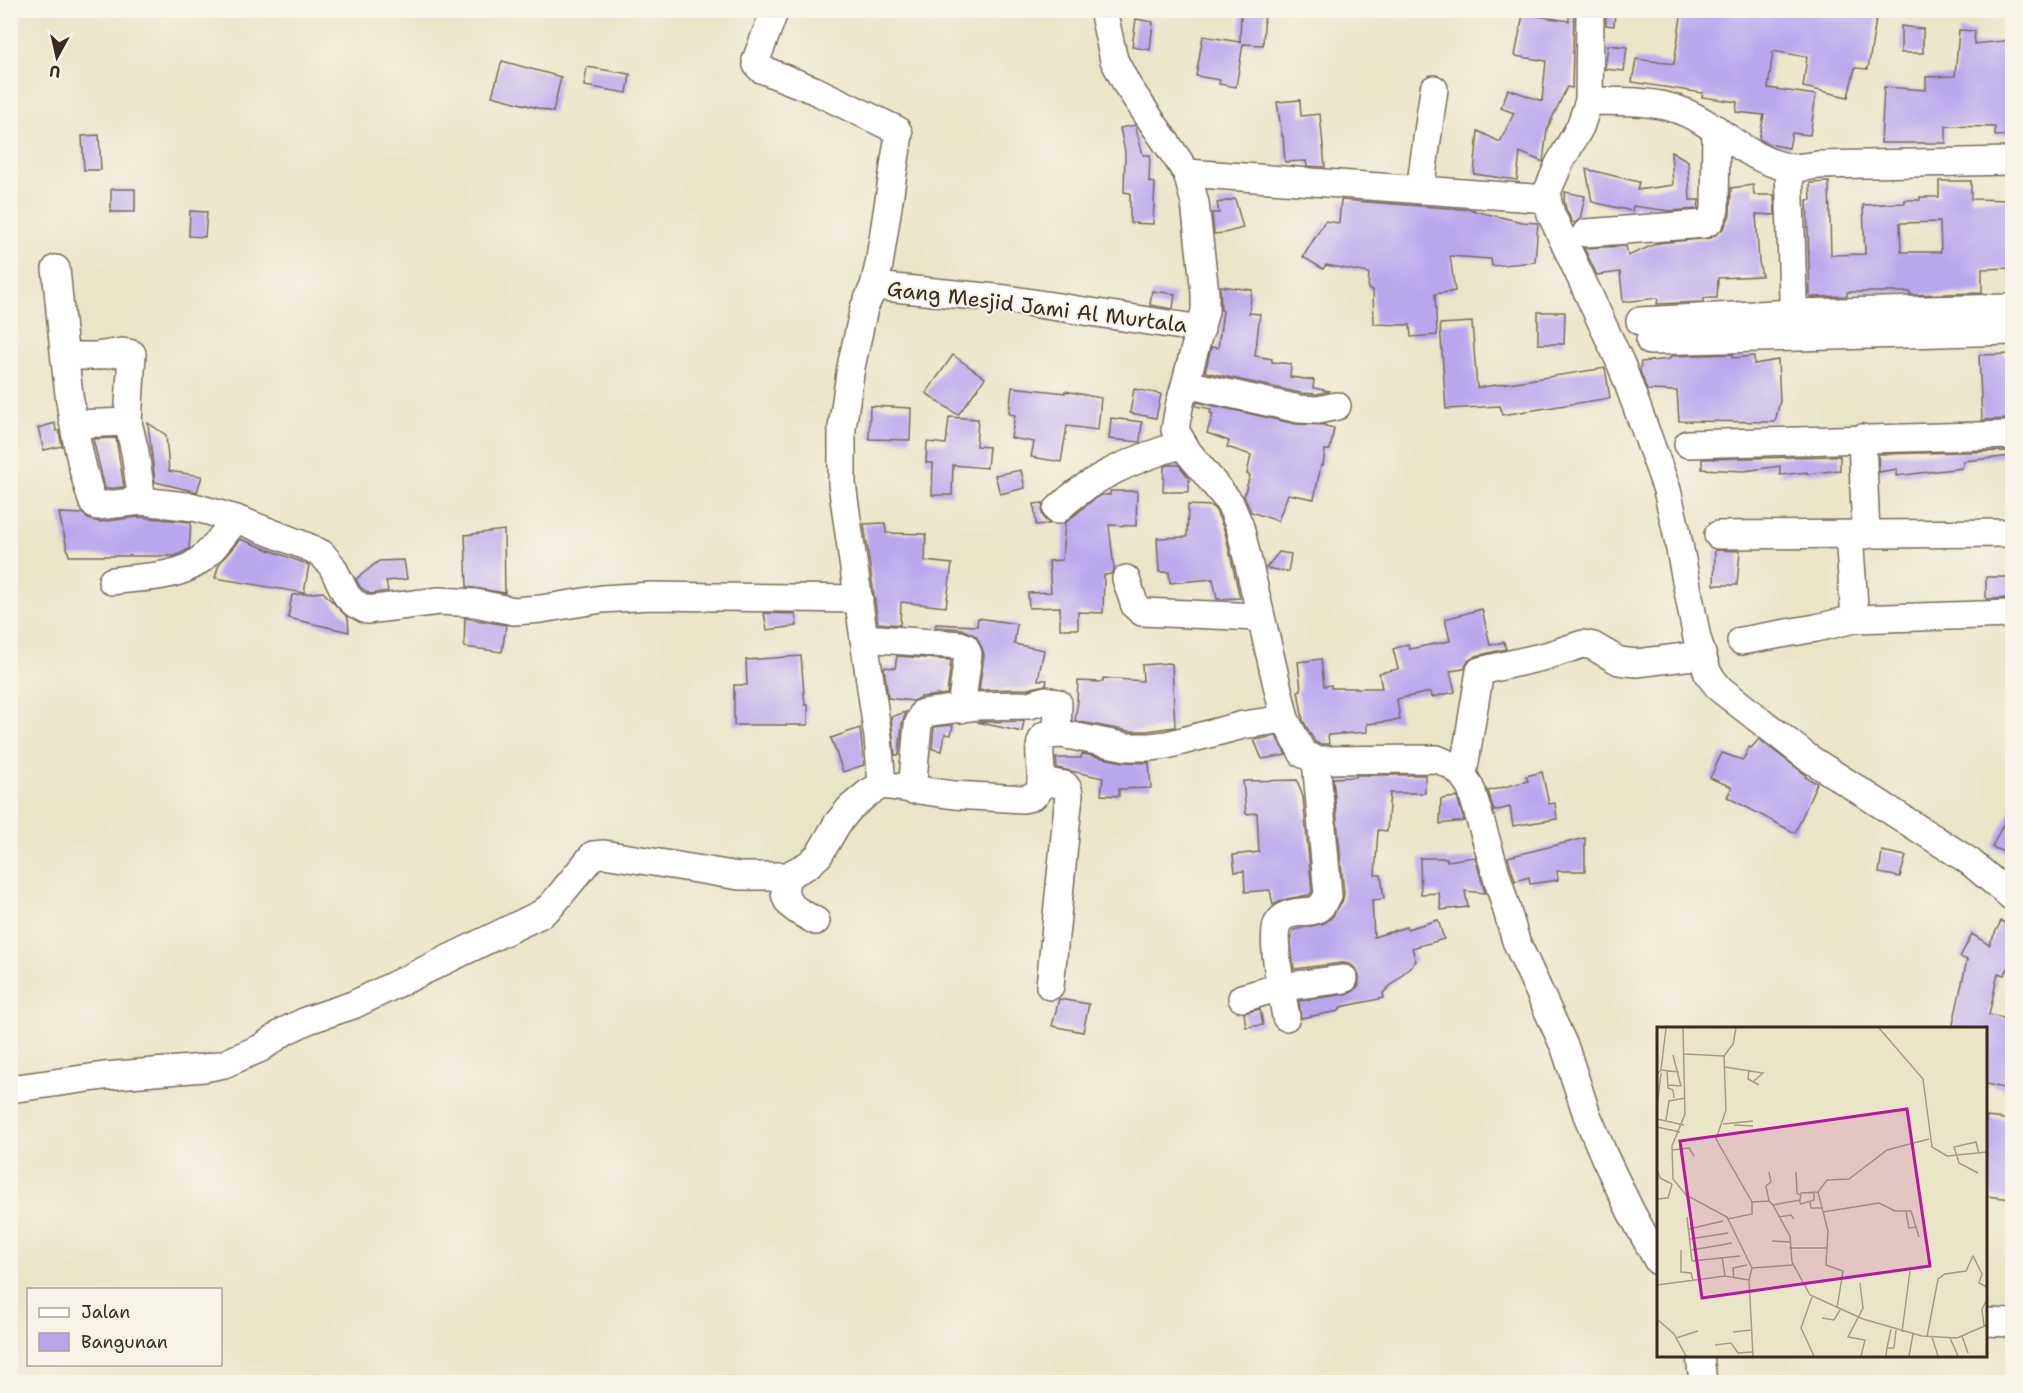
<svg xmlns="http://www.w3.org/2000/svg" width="2023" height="1393" viewBox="0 0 2023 1393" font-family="'Shantell Sans',sans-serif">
<rect width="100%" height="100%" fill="#f7f3e8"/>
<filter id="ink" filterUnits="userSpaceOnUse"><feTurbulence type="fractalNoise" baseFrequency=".0167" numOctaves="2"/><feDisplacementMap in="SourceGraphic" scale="12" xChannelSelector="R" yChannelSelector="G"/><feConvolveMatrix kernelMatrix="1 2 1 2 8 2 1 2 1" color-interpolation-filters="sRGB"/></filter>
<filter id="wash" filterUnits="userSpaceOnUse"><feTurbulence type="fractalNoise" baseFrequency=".008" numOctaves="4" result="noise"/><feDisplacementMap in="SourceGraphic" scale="24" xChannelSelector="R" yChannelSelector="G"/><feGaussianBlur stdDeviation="1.35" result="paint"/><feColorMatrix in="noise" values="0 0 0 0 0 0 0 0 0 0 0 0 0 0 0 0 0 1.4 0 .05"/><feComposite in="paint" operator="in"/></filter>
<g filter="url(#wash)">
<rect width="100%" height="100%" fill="#ebe5c8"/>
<g id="blocks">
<g fill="#b9a7ed" fill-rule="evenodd">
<polygon points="1241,10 1265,10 1263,45 1243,44 1236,87 1219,84 1220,80 1196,76 1203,36 1240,42"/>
<polygon points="1569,10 1574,10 1572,88 1567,87 1547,129 1543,162 1520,152 1517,180 1474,174 1478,131 1500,142 1514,113 1501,108 1508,89 1542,101 1546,61 1515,56 1523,14 1569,21"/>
<polygon points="1606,10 1615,10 1614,26 1606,25"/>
<polygon points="1682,10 1865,10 1877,13 1868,69 1855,68 1848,97 1803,87 1807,57 1773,51 1768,88 1816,95 1810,135 1792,133 1789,148 1769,144 1759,139 1764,115 1736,112 1737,102 1702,97 1703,93 1632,82 1636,59 1674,64"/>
<polygon points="1136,19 1153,22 1150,50 1132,47"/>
<polygon points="1901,26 1923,29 1923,53 1901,53"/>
<polygon points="1959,30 1975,31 1974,44 2013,40 2013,135 1995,136 1995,127 1946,126 1946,143 1881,143 1884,87 1926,90 1926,77 1955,76"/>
<polygon points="1608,45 1627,47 1624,71 1605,69"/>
<polygon points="502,61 561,77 553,112 492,96"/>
<polygon points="587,67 630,74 627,93 584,86"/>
<polygon points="1300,100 1301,116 1320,114 1325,167 1307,166 1306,161 1285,162 1283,136 1282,136 1277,102"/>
<polygon points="1135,125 1143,155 1150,155 1149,182 1155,183 1153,224 1130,223 1130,193 1124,192 1125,152 1120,128"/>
<polygon points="99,135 101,170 84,170 82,136"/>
<polygon points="1671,151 1688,161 1690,200 1699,200 1698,209 1670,211 1633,206 1632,211 1592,202 1586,169 1639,182 1637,190 1673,185"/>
<path d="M 1939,181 L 1971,181 L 1971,199 L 2013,200 L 2013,268 L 1982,269 L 1982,293 L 1910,295 L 1910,292 L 1847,292 L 1847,296 L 1810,297 L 1807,200 L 1811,200 L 1810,183 L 1829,182 L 1831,255 L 1865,254 L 1863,205 L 1905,203 L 1905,200 L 1920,200 L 1920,197 L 1939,197 ZM 1940,222 L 1941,252 L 1901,252 L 1900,223 Z"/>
<polygon points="1753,185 1754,195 1774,195 1775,215 1756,214 1759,262 1762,276 1718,278 1717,298 1704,298 1704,302 1657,304 1658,298 1623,302 1620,272 1597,275 1584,248 1626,246 1628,256 1658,243 1711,238 1724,228 1730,215 1731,188"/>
<rect x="111" y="189" width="24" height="23"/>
<polygon points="1565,192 1585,196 1580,219 1575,223 1572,222 1566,209 1564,200"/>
<polygon points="1235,199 1243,228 1224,233 1214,234 1212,213 1219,213 1217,203"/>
<polygon points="1341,200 1474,210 1474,211 1522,222 1538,223 1535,262 1492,266 1491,259 1450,256 1455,291 1435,294 1437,335 1411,337 1410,325 1374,324 1373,290 1368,289 1369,273 1326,265 1323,269 1303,257 1325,221 1339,223"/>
<polygon points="190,211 207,212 205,237 189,236"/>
<polygon points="1220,286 1252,290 1249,313 1260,314 1255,356 1272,359 1272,362 1291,364 1290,377 1314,380 1313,388 1330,391 1317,394 1301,393 1205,372 1211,347 1218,348 1223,311 1221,310"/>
<polygon points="1152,291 1175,294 1173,309 1150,305"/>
<polygon points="1538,312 1565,312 1564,344 1538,344"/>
<polygon points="1472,322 1477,388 1605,368 1610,398 1502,415 1500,406 1446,409 1440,324"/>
<polygon points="1733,354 1733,358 1754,356 1754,364 1778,360 1780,401 1775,422 1679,421 1677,391 1647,390 1640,371 1641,362 1669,359 1671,356"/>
<polygon points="2013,354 2013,419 1982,420 1979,355"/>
<polygon points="953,355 985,378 958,415 926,393"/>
<polygon points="1012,387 1065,393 1065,391 1101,398 1098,430 1067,426 1061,462 1031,457 1034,442 1011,438 1015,415 1009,414"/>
<polygon points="1134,389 1161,394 1156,418 1130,413"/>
<polygon points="1197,402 1296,424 1325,425 1325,426 1334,428 1330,450 1325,450 1323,465 1321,465 1314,499 1288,494 1278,521 1251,512 1244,496 1250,475 1247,474 1251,455 1227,447 1229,441 1207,433 1213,414 1210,413 1211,409 1196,406"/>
<polygon points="870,406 911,408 910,440 869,439"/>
<polygon points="949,417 978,419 976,446 989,447 987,468 953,465 952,495 932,495 933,463 926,463 927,442 946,444"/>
<polygon points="1111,418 1142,422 1140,442 1109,439"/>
<polygon points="55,423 56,431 59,431 62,446 44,450 38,428"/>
<polygon points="148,423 166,435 169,471 202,476 197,492 155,482"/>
<polygon points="116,438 124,487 105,489 93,439"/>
<polygon points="2012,451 2012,456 1964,461 1962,468 1896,476 1897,469 1879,472 1878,454"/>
<polygon points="1840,456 1840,470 1807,474 1807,472 1780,475 1780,466 1744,471 1702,469 1702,459"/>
<polygon points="1168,465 1179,465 1189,478 1189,492 1163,492 1164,467"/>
<polygon points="1021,470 1025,488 1000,494 995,475"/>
<polygon points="1110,491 1137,491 1136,526 1109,525 1114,569 1111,574 1104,575 1103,613 1078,612 1078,629 1060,629 1060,607 1029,608 1028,593 1051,592 1049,561 1062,560 1065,523 1093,500 1102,495 1110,495"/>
<polygon points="1043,503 1042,514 1045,520 1050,524 1036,525 1034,504"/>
<polygon points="1188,505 1212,506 1216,511 1225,532 1240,598 1217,599 1213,579 1170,583 1169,572 1159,572 1157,538 1187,537"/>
<polygon points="59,513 83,514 88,519 99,522 139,517 191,522 189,549 175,556 69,556"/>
<polygon points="885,523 886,533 926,534 925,561 952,564 946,607 901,602 900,625 878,623 864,524"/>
<polygon points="504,530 505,593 467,587 465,535"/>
<polygon points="240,539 309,565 304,593 215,578 219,564"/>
<polygon points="1715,550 1740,551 1737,585 1714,585"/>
<polygon points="1279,552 1291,554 1288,572 1266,568"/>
<polygon points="404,560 407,579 386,581 388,591 370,594 360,587 356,579 379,561"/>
<polygon points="1986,577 2013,577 2013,598 1986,599"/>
<polygon points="323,592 348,618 349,632 288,618 292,595"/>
<polygon points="1482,609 1490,645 1504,642 1506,649 1476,656 1468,661 1464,669 1450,671 1455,692 1432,697 1431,692 1397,699 1400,720 1367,724 1367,732 1328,735 1329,744 1319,744 1315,742 1303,720 1298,691 1301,690 1298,662 1321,659 1324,686 1331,685 1331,688 1382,688 1379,673 1398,669 1393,649 1408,644 1409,649 1450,641 1445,619"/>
<polygon points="764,613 795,614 797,626 767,630"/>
<polygon points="465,618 506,625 502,652 464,647"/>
<polygon points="978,618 1017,624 1014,644 1044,650 1038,680 1047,680 1046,685 1027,689 979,690 984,655 982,648 976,636 961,629 935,627 936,624 977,626"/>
<polygon points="801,656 805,705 808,705 808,725 734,725 734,685 747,685 746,660"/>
<polygon points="897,656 951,660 947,694 921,697 913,701 888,698 884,667 895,668"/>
<polygon points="1169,663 1172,664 1175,727 1147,731 1129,731 1075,721 1078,700 1077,700 1078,681 1103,682 1103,678 1143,681 1142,665"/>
<polygon points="906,712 902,724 899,755 895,755 891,717"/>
<polygon points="1024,721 1022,732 977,722 978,722"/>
<polygon points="953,725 951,735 945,734 942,751 932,749 934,727"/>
<polygon points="860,728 864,765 843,772 831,738"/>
<polygon points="1276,736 1286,755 1262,759 1254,740"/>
<polygon points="1759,739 1806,775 1805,777 1817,783 1795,833 1727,797 1732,787 1710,778 1722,753 1743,760 1749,747 1751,748"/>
<polygon points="1082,754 1124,762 1149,763 1151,788 1119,789 1119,796 1101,795 1103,778 1057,768 1056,758 1081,758"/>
<polygon points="1542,772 1549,804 1555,803 1557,819 1513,826 1510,807 1494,811 1488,791 1528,781 1526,776"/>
<polygon points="1356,775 1425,775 1425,793 1390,793 1387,831 1378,830 1375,875 1381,875 1384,899 1372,900 1374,937 1406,927 1407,929 1438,920 1444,939 1412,948 1416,961 1383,993 1384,998 1341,1007 1339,1011 1301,1018 1299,1001 1347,994 1354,991 1359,985 1359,976 1357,970 1350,964 1342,963 1294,969 1291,943 1293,930 1325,923 1332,917 1342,902 1344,894 1333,778 1356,777"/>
<polygon points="1297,780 1303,797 1312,892 1309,895 1286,899 1273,905 1270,890 1245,892 1244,871 1235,872 1233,855 1259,852 1257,813 1246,814 1243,781"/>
<polygon points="1457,797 1464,821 1440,824 1441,799"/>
<polygon points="2013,804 2013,856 1992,847"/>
<polygon points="1585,838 1585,871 1557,871 1558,880 1530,884 1529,877 1515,881 1508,857"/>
<polygon points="1882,851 1906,856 1900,877 1879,873"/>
<polygon points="1475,857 1485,893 1465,891 1468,907 1441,910 1439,893 1421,894 1420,858 1447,858 1447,861"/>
<polygon points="2001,921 2013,927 2013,961 2004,975 1998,973 1989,1015 2013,1020 2013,1067 2008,1089 1986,1084 1986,1029 1952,1029 1967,960 1960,957 1972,934 1989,945"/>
<polygon points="1059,999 1089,1004 1083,1032 1052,1026"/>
<polygon points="1260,1009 1263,1025 1246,1027 1244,1013"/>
<polygon points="1986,1117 2013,1120 2013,1199 1986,1196"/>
</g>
</g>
</g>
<g filter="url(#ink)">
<use href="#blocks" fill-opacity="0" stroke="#796b5a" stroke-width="1.5"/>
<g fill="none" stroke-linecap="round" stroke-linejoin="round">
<defs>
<g id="minor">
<polyline points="775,10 756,60 757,65 761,69 814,90 897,130 899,134 879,265 874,286 864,308 851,367 842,428 842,484 878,737 882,785"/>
<path d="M 1103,10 L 1114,60 L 1127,85 L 1187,173 L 1195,203 L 1205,293 L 1205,311 L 1179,407 L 1175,430 L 1188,452 L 1230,503 L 1240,527 L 1285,719 L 1303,754 L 1316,760 L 1437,759 C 1455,766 1465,774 1472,792 L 1516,941 L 1565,1048 L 1587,1115 L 1605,1158 L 1631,1212 L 1658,1261"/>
<polyline points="1590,10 1589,101 1580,127 1559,164 1548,190 1547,199 1551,214 1621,364 1656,459 1667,490 1676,529 1697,638 1708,674 1720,689 1807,757 1969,861 2012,897"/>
<path d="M 1589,101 C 1617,102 1650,100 1676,109 C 1716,122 1745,159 1787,167 C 1796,169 1809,166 1819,165 L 2012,161"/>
<polyline points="1789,167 1794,331"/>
<polyline points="1187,173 1547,199"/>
<polyline points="1420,190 1434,89"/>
<polyline points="1586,233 1704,224 1710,221 1715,209 1716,129"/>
<path d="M 56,269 C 64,347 68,429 93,503 L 97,506 L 142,501 L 194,507 L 236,519 L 308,547 L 322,554 L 332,566 L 347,596 L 354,603 L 367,610 L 439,601 L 475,603 L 514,611 L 541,609 L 602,599 L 651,596 L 859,599"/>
<polyline points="874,286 1006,299 1201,329"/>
<polyline points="1640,321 1794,313 2012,308"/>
<polyline points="1650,341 2012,331"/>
<polyline points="66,356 96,356 122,352 132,354 128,422 135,452 142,501"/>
<polyline points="1186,384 1299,409 1318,410 1337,406"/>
<polyline points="75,424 128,422"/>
<polyline points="1862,438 1866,535"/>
<polyline points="1688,444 2012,435"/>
<path d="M 1057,510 C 1091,476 1137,458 1183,444"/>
<polyline points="1718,535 2012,533"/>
<polyline points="1849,535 1855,619"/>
<polyline points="1126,579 1135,606 1142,612 1259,617"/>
<path d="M 112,581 C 137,577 169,578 191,566 C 209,556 223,535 236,519"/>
<polyline points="864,638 960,645 965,647 968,654 961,709"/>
<polyline points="1741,641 1816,628 1855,619 2012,614"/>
<polyline points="1463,774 1480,671 1546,656 1583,644 1593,646 1619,661 1627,662 1637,663 1701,655"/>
<polyline points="1041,781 1065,785 1068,789 1069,795 1050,986"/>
<polyline points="912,790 918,725 923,713 977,706 1029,705 1046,700 1058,703 1057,734"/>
<path d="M 787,876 C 779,904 794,909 816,921"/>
<polyline points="1242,998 1281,987 1344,979"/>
<path d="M 1286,1017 C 1283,999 1271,941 1277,925 C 1279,920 1285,915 1290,914 C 1310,908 1317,918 1328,895 L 1316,760"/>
<path d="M 10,1089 L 104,1076 L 204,1068 L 224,1064 L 261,1048 L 285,1031 L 308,1020 L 353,1005 L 541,914 L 551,906 L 593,855 L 604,854 L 739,876 L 787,876 L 808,865 L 819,855 L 837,824 L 850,808 L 868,793 L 882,785 L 954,795 L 1023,799 C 1058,794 1029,753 1045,735 L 1062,734 L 1127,747 L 1150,747 L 1167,745 L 1243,725 L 1285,719"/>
<polyline points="1986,1322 2012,1323"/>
<polyline points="1700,1356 1703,1382"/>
</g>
</defs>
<use href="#minor" stroke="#796b5a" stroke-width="30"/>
<use href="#minor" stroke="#fff" stroke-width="27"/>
</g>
</g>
<g text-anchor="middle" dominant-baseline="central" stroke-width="4.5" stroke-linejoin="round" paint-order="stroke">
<g font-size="21" fill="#3b2a1e" stroke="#f7f3e8">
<text transform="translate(1037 307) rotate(7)">Gang Mesjid Jami Al Murtala</text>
</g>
</g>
<g transform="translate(1657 1027)">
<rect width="330" height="330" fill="#ebe5c8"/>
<path fill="none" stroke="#a59a84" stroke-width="1.5" d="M 26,1 L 28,87 L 15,119 L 16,152 L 29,168 L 70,190 L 95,241 L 92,253 L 96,329M 79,1 L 76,17 L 67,29 L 69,83 L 59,112 L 95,175 L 112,174 L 116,178 L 133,209 L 135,235 L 153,268 L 206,292 L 265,309 L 300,311 L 330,298M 222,1 L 266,52 L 275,120 L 290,129 L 330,125M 27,27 L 67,29M 68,40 L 106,46 L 97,54M 4,43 L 9,1M 92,43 L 91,52 L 102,58M 10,44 L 11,61 L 16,63 L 17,71M 0,47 L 4,43 L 22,45M 11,58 L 24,59 L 16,28M 0,81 L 4,46M 0,92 L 27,98M 9,93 L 12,74 L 28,71M 66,97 L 96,94M 77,98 L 96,99M 0,100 L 23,105M 15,123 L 32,121 L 37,129M 0,142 L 3,151 L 15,157M 112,145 L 114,155 L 109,159 L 112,174M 139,145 L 140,166 L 143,168M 321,146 L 302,136 L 297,120 L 319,115 L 322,127M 161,165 L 171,204 L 169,238 L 186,244 L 180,281M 161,165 L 170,153 L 192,152 L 230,123 L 272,112M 0,172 L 11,171 L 15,157M 142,173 L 144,177 L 157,173 L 157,165M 153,174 L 154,181 L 165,181M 116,178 L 143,173 L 144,166 L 161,165M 166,185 L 222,176 L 238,184 L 254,184 L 262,210M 249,185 L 252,201 L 260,200M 30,190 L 35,234M 121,190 L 134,188 L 137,192M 71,192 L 95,187 L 95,175M 32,202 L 66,194M 33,212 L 71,206M 115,214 L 133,215M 132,221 L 170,221M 24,223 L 24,245 L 34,246 L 36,254M 35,223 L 75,216M 65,230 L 68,249M 35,234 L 83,229M 95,241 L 136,238M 77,252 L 76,241 L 90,238M 203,256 L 206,281 L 191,310 L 208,313 L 204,329M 0,258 L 68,249 L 92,253M 155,270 L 144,301 L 157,329M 165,291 L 177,293 L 183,283M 0,292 L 17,307 L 29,329M 327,299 L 325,282 L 330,273M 76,305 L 94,303M 245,305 L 253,244M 305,309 L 311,326M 270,310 L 281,252 L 288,247 L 309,244 L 316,229 L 325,247 L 322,256 L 330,260M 275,310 L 281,329M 19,311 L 41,304M 293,311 L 301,329M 58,318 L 74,316 L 81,326 L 95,325M 230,321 L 234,302M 229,329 L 230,321 L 237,321 L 239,303M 252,329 L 256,307"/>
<path fill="#b5179e" fill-opacity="0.15" stroke="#b5179e" stroke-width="3" d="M 250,82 L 273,239 L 45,271 L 23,114 Z"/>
<rect width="330" height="330" fill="none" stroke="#3b2a1e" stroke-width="3"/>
</g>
<rect width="2023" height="1393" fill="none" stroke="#f7f3e8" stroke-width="36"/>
<rect x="27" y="1288" width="195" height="78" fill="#f7f3e8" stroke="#aca397" stroke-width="1.5"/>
<rect x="39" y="1308" width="30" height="9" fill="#ffffff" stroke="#aca397" stroke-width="1.5"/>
<text x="81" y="1318" font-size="18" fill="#3b2a1e">Jalan</text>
<rect x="39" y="1333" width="30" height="18" fill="#b9a7ed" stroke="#aca397" stroke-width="1.5"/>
<text x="81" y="1348" font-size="18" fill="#3b2a1e">Bangunan</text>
<g transform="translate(57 57) rotate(188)" stroke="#f7f3e8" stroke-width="4.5" paint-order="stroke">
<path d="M0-4.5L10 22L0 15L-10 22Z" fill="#3b2a1e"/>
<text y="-9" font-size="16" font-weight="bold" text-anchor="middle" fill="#3b2a1e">U</text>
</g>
</svg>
